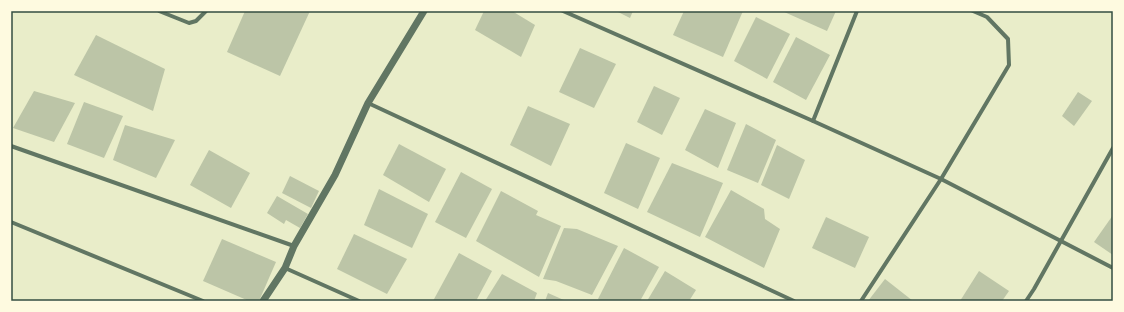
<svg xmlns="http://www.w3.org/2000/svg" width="1124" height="312" viewBox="0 0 1124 312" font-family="'Open Sans',sans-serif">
<rect width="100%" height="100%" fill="#e9edc9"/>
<g fill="#bcc5a7">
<polygon points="245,11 310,11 280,76 227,52"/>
<polygon points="484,11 512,11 535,25 521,57 475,30"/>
<polygon points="616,11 633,11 630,18"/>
<polygon points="684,11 743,11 723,57 673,35"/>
<polygon points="782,11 836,11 827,31"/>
<polygon points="756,17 790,34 767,79 734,61"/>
<polygon points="96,35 165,69 153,111 74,75"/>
<polygon points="796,37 830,55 806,100 773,82"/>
<polygon points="580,48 616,64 594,108 559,92"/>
<polygon points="654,86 680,98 662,135 637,122"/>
<polygon points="34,91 75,103 54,142 13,128"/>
<polygon points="1078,92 1092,101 1074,126 1062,116"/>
<polygon points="84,102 123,116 104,158 67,144"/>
<polygon points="528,106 570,124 551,166 510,145"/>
<polygon points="705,109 736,123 718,168 685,150"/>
<polygon points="746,124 776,140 758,183 727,170"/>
<polygon points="125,125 175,140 156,178 113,160"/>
<polygon points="626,143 660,158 638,209 604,193"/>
<polygon points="399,144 446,169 429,202 383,175"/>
<polygon points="777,145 805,160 789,199 761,185"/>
<polygon points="209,150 250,173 231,208 190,185"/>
<polygon points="672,163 723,183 700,237 647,212"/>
<polygon points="461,172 492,189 466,238 435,222"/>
<polygon points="290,176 319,191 311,208 282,193"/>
<polygon points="379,189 428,214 412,248 364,225"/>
<polygon points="731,190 764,209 765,219 780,229 764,268 705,237"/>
<polygon points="501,191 538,211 536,215 561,226 539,277 476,241"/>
<polygon points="277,196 308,214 300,228 286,220 284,224 267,213"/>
<polygon points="1113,215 1113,255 1094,242"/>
<polygon points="826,217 869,237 855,268 812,248"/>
<polygon points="564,228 577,229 618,246 592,295 556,281 543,279"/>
<polygon points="354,234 407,259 387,294 337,269"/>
<polygon points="222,239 276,262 259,301 249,301 203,281"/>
<polygon points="624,248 659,267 640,301 603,301 598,299"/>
<polygon points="459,253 492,271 476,301 433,301"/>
<polygon points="665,271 696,290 689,301 647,301"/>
<polygon points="979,271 1009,291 1002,301 960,301"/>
<polygon points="502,274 537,293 534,301 485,301"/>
<polygon points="885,279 913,301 868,301"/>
<polygon points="548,293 566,301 545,301"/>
</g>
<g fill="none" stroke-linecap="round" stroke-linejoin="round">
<g stroke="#617663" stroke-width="4">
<polyline points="159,11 189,23 196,21 206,11"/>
<polyline points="563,11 813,121 941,179 1113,268"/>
<polyline points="368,103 794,301"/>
<polyline points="813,121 857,11"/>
<polyline points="11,146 294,246"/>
<polyline points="11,222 203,301"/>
<polyline points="285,268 359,301"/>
<polyline points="861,301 941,179 1009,65 1008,39 987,17 973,11"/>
<polyline points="1026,301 1034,289 1113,148"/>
</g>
<polyline stroke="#617663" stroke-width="7" points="263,301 285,268 294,246 335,175 368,103 424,11"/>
</g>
<rect width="1124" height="312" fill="none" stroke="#fefae0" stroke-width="24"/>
<rect x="12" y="12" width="1100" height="288" fill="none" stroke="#344e41" stroke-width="1.5"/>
</svg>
